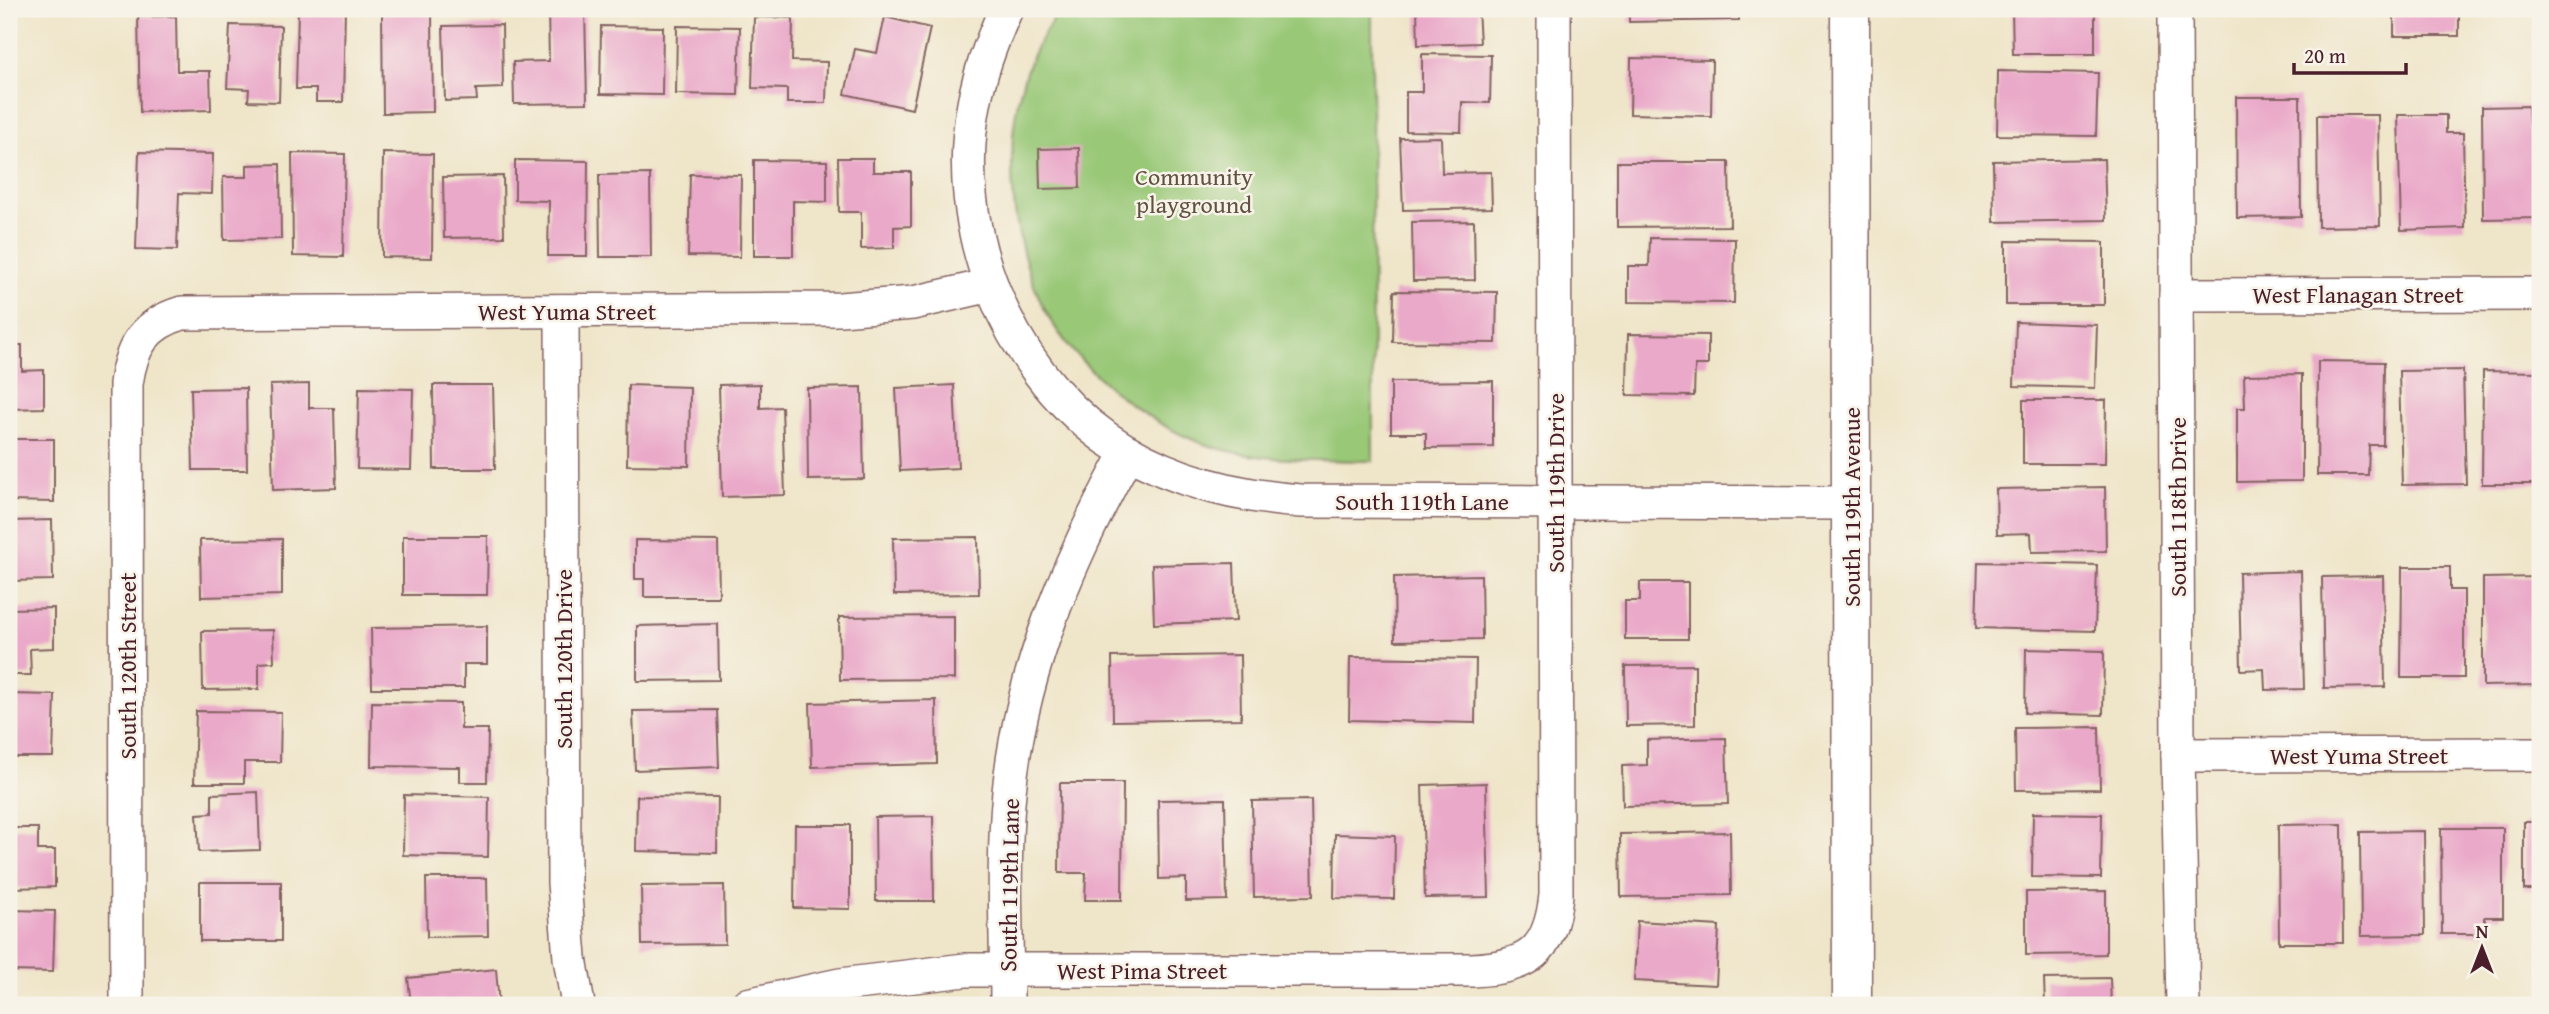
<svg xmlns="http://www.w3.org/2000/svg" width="2549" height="1014" viewBox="0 0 2549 1014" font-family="'Gentium Book Plus',serif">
<rect width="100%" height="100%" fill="#f7f3e8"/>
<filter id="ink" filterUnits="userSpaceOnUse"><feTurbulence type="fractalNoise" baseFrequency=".0143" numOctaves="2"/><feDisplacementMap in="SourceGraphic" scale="14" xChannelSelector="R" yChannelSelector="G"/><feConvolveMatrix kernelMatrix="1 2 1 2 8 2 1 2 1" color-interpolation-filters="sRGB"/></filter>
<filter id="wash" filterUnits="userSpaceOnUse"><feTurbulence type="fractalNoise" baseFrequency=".00686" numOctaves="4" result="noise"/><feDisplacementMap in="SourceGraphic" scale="28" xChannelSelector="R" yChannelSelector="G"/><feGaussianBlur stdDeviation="1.57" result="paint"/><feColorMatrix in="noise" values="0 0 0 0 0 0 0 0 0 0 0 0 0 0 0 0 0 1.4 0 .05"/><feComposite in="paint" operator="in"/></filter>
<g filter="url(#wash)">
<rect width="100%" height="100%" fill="#efe5c9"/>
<path fill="#99c877" stroke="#727451" stroke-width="2" d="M 1060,9 L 1372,9 L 1373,461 C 1313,460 1248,463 1191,439 C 1134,414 1067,359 1041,302 C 1009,233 1002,141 1027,69 C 1035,47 1047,28 1060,9 Z"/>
<g id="blocks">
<g fill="#eaa9c9">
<polygon points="298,9 345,9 343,102 316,102 316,89 296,89"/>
<polygon points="548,9 585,9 587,103 514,104 513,62 549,61"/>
<polygon points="1417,9 1478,9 1480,43 1418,45"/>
<polygon points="1629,9 1739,9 1739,20 1629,22"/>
<polygon points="2012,9 2095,9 2095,54 2013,54"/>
<rect x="2394" y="9" width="65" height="27"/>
<polygon points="382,12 432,12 433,112 383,113"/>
<polygon points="176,16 177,71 210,71 211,110 140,112 138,17"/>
<polygon points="754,17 793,18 792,61 827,62 826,103 787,103 787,89 752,88"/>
<polygon points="885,17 930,28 912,109 845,94 855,49 877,53"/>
<polygon points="230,25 281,26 279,102 248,101 249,89 227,88"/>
<polygon points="502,25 503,88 476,89 477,100 445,101 443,26"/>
<polygon points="601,26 663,27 662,95 600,94"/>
<polygon points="677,26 740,27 738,95 676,94"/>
<polygon points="1422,54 1491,55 1490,103 1462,102 1461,132 1406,131 1406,92 1422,92"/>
<polygon points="1631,58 1712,60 1711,116 1630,114"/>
<polygon points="1998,71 2098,73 2096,136 1997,135"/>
<polygon points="2236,97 2300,97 2301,217 2237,218"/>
<polygon points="2528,106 2529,124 2540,124 2540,218 2483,219 2482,107"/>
<polygon points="2317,115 2378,115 2380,226 2318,227"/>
<polygon points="2398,115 2446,115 2446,133 2463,133 2465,228 2401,230"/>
<polygon points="1441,137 1442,173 1491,172 1492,208 1403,210 1400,138"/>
<polygon points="1079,148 1080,188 1040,189 1039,149"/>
<polygon points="139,152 213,154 212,194 179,193 177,250 136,249"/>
<polygon points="292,153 345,154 343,257 293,256"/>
<polygon points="383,153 433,154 432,258 382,257"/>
<polygon points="838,158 873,158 873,172 911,172 911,226 894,227 894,248 861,249 861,212 839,212"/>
<polygon points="2104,159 2106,220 1994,222 1993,161"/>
<polygon points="515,160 588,161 587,256 548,256 549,201 515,200"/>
<polygon points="754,160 827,161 827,202 793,201 793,256 754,256"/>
<polygon points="1617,162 1729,162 1730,226 1617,227"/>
<polygon points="280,164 281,239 224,240 223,177 247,177 247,165"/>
<polygon points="650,174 651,257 600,257 599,175"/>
<polygon points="690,174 741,175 740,257 688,256"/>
<polygon points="503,176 504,237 444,238 443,177"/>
<polygon points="1474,221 1475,280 1413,281 1412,222"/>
<polygon points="1650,238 1735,239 1734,303 1628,302 1628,266 1649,266"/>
<polygon points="2006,241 2104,242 2104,305 2006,305"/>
<polygon points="1394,291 1497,292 1496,343 1393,342"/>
<polygon points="2016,322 2097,325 2095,388 2014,386"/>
<polygon points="1628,334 1708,335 1708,365 1695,365 1694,396 1627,395"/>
<polygon points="9,345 22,345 22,371 44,370 44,408 9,409"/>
<polygon points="2318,361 2384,362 2383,445 2369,445 2368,475 2317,475"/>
<polygon points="2463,370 2466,484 2402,485 2399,371"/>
<polygon points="2483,371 2540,372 2540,484 2482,484"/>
<polygon points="2302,374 2302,481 2237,482 2237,408 2245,408 2244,375"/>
<polygon points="1493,381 1493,447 1426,448 1426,433 1391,433 1391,382"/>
<polygon points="309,384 309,408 334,408 336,488 273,490 270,385"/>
<polygon points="760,384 760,408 782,407 785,495 722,497 719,385"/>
<polygon points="433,385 493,385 495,469 434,469"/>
<polygon points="628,385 690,387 689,466 627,465"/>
<polygon points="954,385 958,468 900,471 896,388"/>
<polygon points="862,387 864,479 808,480 807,388"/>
<polygon points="246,388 247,470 193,470 191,389"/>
<polygon points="359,388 413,389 411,470 357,469"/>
<polygon points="2023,400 2106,400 2105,464 2023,464"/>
<polygon points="9,439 54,439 54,502 9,501"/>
<polygon points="2105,487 2106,551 2032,552 2031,533 1997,534 1996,489"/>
<polygon points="52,520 53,580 9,581 9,521"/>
<polygon points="403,536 488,536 487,595 403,595"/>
<polygon points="978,537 979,594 894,595 893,538"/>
<polygon points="282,539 282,595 201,597 200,540"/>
<polygon points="635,540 718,541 719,597 644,597 644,579 635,579"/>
<polygon points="1978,562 2097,565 2095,631 1976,628"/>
<polygon points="1234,563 1236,621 1154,624 1152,565"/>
<polygon points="2402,567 2450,567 2450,590 2464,590 2464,678 2401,678"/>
<polygon points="2301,571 2304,689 2265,690 2264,669 2241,670 2239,573"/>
<polygon points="1481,575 1482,639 1395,641 1394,577"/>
<polygon points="2383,576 2385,687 2324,688 2322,577"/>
<polygon points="2540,577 2540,685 2483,686 2483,578"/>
<polygon points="1640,582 1688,582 1688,639 1625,639 1625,601 1640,601"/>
<polygon points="54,608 54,648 30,649 31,675 9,675 9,609"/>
<polygon points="954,616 954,679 840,680 839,617"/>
<polygon points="718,624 719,680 637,681 637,626"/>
<polygon points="487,626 487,664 464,664 464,688 372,688 371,628"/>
<polygon points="273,630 274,662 259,663 259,689 203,690 202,631"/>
<polygon points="2026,649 2104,651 2103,715 2025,713"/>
<polygon points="1240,655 1241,719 1113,721 1112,657"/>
<polygon points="1350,657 1476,659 1475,723 1349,720"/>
<polygon points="1695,665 1695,725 1626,726 1625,666"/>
<polygon points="9,694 55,695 53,757 9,757"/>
<polygon points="936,700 937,764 812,767 810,703"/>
<polygon points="372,702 461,703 461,729 488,729 487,782 460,782 460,767 371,766"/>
<polygon points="717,710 719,767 635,770 633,711"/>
<polygon points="196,711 281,712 280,762 244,762 244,783 194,783"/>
<polygon points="2099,727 2100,789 2016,790 2015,728"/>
<polygon points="1726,738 1728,804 1623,806 1622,766 1647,765 1647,740"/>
<polygon points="1060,783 1123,783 1122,900 1085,900 1086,873 1059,873"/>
<polygon points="1486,783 1489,897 1425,898 1422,785"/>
<polygon points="258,792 260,850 199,852 197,814 212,813 212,794"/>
<polygon points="404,795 489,797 488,857 403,855"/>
<polygon points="637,796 718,797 717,853 636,851"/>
<polygon points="1225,799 1227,900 1186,901 1186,878 1159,879 1158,800"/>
<polygon points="1311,800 1313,896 1254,897 1252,801"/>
<polygon points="2033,813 2102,814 2101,878 2032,877"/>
<polygon points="933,816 934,901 876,901 875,817"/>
<rect x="2524" y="822" width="16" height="68"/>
<polygon points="2342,824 2343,943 2279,943 2278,825"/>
<polygon points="795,825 850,825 850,909 794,908"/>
<polygon points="9,828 38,828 38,850 55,850 55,887 9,888"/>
<polygon points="2441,828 2503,828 2503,917 2485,917 2485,934 2442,934"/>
<polygon points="2424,831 2425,935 2361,936 2360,832"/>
<polygon points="1730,832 1731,895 1621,897 1620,834"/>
<polygon points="1335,834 1395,836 1394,899 1334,898"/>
<polygon points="426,878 487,878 488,936 427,937"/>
<rect x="200" y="882" width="81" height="59"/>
<polygon points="724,885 725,944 642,945 641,886"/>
<polygon points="2106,891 2106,954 2026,955 2026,892"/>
<polygon points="9,910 55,911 53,972 9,971"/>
<polygon points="1637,921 1719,926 1716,985 1634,981"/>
<polygon points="496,969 499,1005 411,1005 408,978"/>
<polygon points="2110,978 2111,1005 2045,1005 2044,979"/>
<polygon points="258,1001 259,1005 242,1005 242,1004"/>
</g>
</g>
</g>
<g filter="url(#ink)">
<use href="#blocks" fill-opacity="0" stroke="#846462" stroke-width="2"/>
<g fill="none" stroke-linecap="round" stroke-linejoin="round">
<defs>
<g id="minor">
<path d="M 1006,9 C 992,40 980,71 974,104 C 950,226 1005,366 1106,438 C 1164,479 1232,496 1301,501 L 1851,503"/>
<polyline points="2175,9 2178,755 2183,1005"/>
<polyline points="2176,295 2540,294"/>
<polyline points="562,311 564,883 570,958 578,1005"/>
<polyline points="2178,755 2540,754"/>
<path d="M 127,1005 L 126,384 C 131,346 145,324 182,313 L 840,309 L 913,303 L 991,285"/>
<path d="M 747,1005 L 840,985 L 965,970 L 1472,970 C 1528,967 1550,953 1556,895 L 1554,9"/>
<path d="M 1007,1005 C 1007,935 1002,862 1009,792 C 1021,670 1069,559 1128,452"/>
</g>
<polyline id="tertiary" points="1850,9 1852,1005"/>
</defs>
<use href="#minor" stroke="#846462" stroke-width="36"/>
<use href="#tertiary" stroke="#846462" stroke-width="41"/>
<use href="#minor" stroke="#fff" stroke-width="33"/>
<use href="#tertiary" stroke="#fff" stroke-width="38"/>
</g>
</g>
<g text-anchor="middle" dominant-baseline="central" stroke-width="5" stroke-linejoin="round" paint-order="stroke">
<g font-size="24" fill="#625242" stroke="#f7f3e8">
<text x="1194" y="176">Community<tspan x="1194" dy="28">playground</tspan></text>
</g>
<g font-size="24" fill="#4a1f2b" stroke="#f7f3e8">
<text x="2358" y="294">West Flanagan Street</text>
<text x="567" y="311">West Yuma Street</text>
<text transform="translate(1555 483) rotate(-90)">South 119th Drive</text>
<text x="1422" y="501">South 119th Lane</text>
<text transform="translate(1851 507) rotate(-90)">South 119th Avenue</text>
<text transform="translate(2177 507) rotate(-90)">South 118th Drive</text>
<text transform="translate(563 659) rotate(-90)">South 120th Drive</text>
<text transform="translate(127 666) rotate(-90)">South 120th Street</text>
<text x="2359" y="755">West Yuma Street</text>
<text transform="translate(1009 885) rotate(-89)">South 119th Lane</text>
<text x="1142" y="970">West Pima Street</text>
</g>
</g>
<rect width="2549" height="1014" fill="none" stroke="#f7f3e8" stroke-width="35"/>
<g transform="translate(2482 948)" stroke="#f7f3e8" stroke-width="5" paint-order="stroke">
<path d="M0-5L12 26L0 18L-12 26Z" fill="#4a1f2b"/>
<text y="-10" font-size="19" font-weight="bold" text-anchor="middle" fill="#4a1f2b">N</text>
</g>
<path d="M2294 63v10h112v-10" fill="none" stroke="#4a1f2b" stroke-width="3.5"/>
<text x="2304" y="63" font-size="21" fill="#4a1f2b" stroke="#f7f3e8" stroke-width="5" paint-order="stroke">20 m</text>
</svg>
